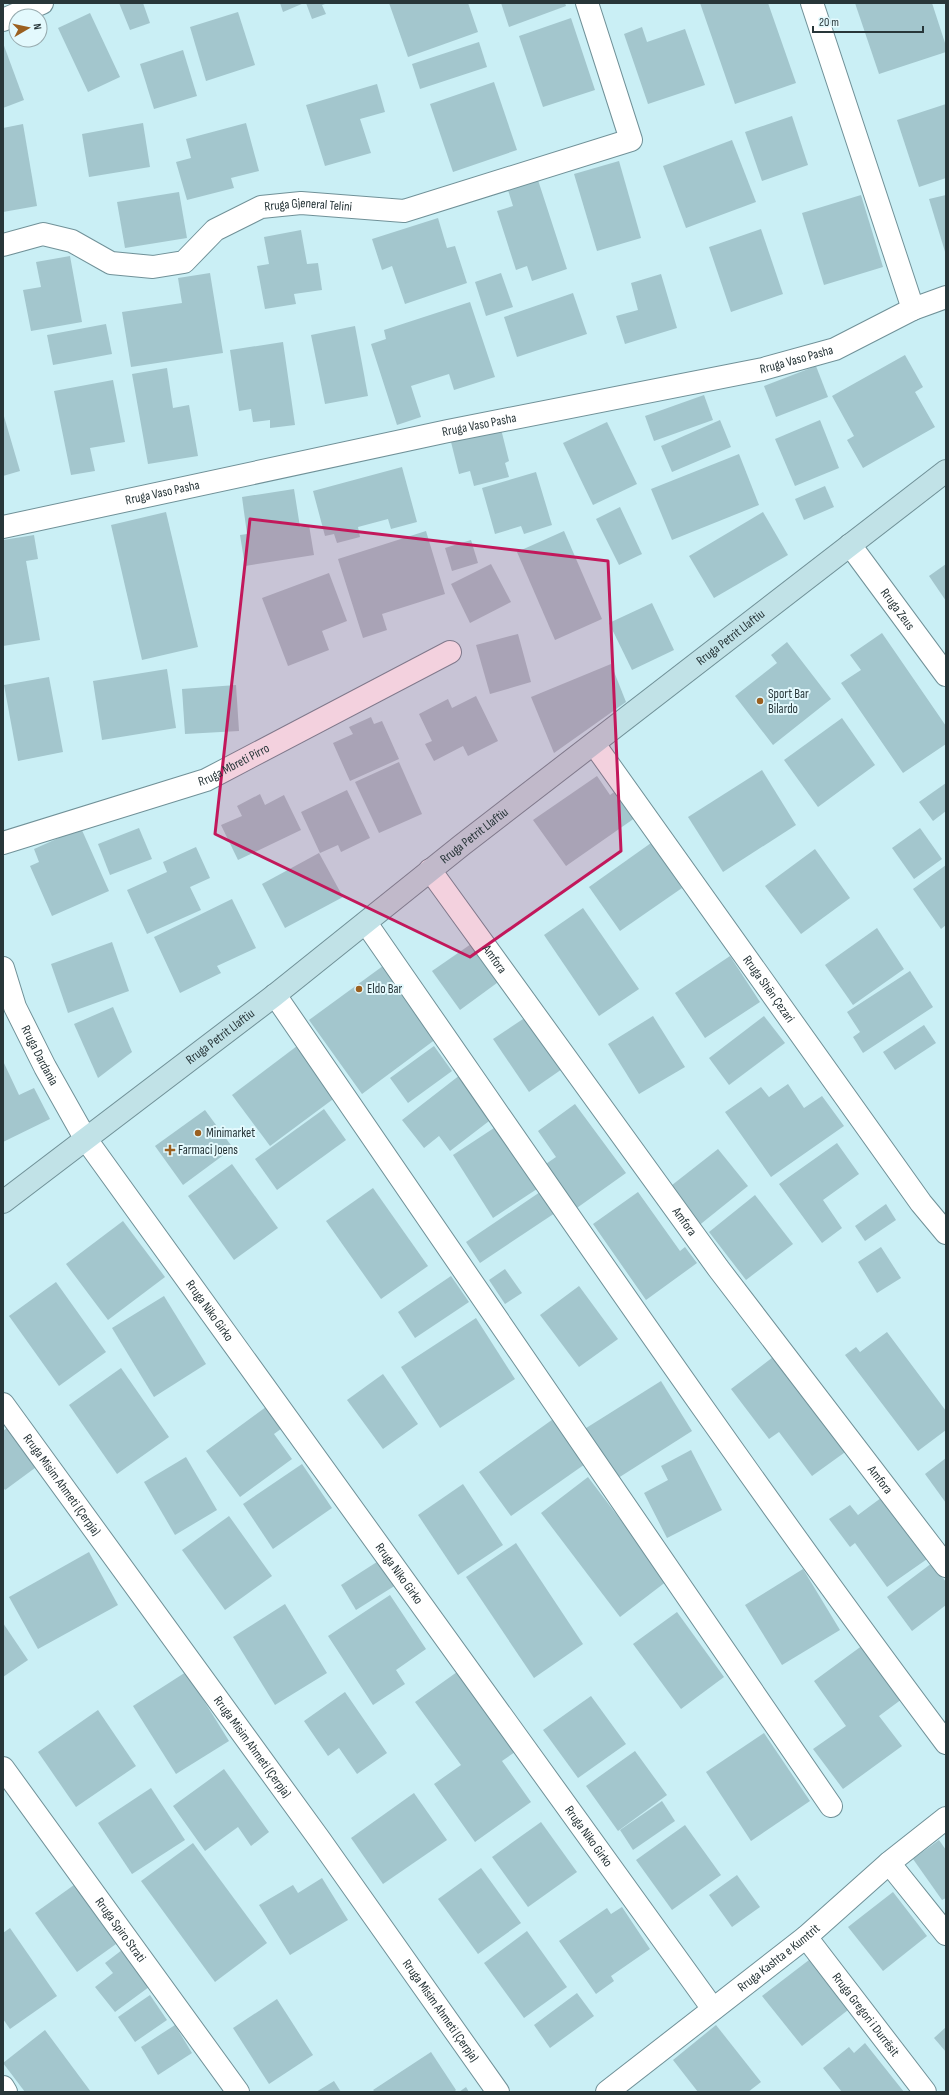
<svg xmlns="http://www.w3.org/2000/svg" width="949" height="2095" viewBox="0 0 949 2095" font-family="'Sofia Sans Condensed',sans-serif">
<rect width="100%" height="100%" fill="#caeff5"/>
<g fill="#a3c6cd">
<polygon points="119,3 143,3 150,23 130,30"/>
<polygon points="280,3 304,3 283,12"/>
<polygon points="306,3 328,3 322,5 326,14 312,19"/>
<polygon points="389,3 468,3 478,32 408,57"/>
<polygon points="501,3 565,3 566,6 509,27"/>
<polygon points="700,3 768,3 796,83 735,104"/>
<polygon points="855,3 932,3 946,46 946,52 879,74"/>
<polygon points="238,12 255,65 206,81 190,27"/>
<polygon points="90,13 120,77 88,92 58,28"/>
<polygon points="571,18 595,90 543,107 519,36"/>
<polygon points="642,27 647,42 685,29 705,85 648,104 624,34"/>
<polygon points="479,42 487,67 420,89 412,64"/>
<polygon points="3,43 24,100 3,108"/>
<polygon points="183,50 197,96 154,109 140,64"/>
<polygon points="494,82 517,150 453,172 430,104"/>
<polygon points="377,84 385,112 360,119 371,153 325,166 306,105"/>
<polygon points="946,104 946,178 919,187 897,120"/>
<polygon points="792,116 808,165 762,181 745,132"/>
<polygon points="143,123 150,167 89,177 82,134"/>
<polygon points="246,123 259,171 231,178 234,188 187,200 176,162 191,158 186,139"/>
<polygon points="23,124 37,206 3,212 3,128"/>
<polygon points="732,140 756,202 686,228 663,166"/>
<polygon points="619,161 641,238 597,251 574,174"/>
<polygon points="537,177 567,269 532,281 527,266 516,270 497,211 513,206 507,187"/>
<polygon points="179,192 187,238 125,248 117,202"/>
<polygon points="861,195 883,267 824,285 802,213"/>
<polygon points="946,195 946,255 929,199"/>
<polygon points="438,218 447,248 455,246 467,283 405,304 392,266 382,270 372,239"/>
<polygon points="761,229 783,294 731,312 709,247"/>
<polygon points="301,230 307,264 318,263 322,290 294,294 296,304 265,309 257,266 269,264 264,237"/>
<polygon points="70,256 82,322 31,331 23,290 41,287 36,262"/>
<polygon points="210,273 223,353 131,367 122,312 182,303 178,278"/>
<polygon points="501,273 513,307 486,316 475,282"/>
<polygon points="661,274 677,328 625,344 616,316 638,310 631,283"/>
<polygon points="573,293 587,334 517,357 504,317"/>
<polygon points="470,302 495,377 454,390 449,374 411,386 421,417 397,425 371,344 386,339 384,330"/>
<polygon points="106,324 112,354 53,365 47,335"/>
<polygon points="355,326 368,396 325,404 311,335"/>
<polygon points="283,342 295,425 270,428 270,420 253,422 251,409 239,411 230,350"/>
<polygon points="905,355 923,387 915,392 935,427 863,468 847,440 854,436 832,396"/>
<polygon points="816,366 828,397 776,417 764,386"/>
<polygon points="167,368 173,408 189,405 198,456 148,464 132,374"/>
<polygon points="113,380 125,442 90,448 95,471 71,475 54,391"/>
<polygon points="704,395 713,420 654,441 645,416"/>
<polygon points="3,413 20,471 3,476"/>
<polygon points="720,420 731,447 672,472 661,446"/>
<polygon points="820,420 839,468 795,486 775,439"/>
<polygon points="607,422 637,484 593,505 563,443"/>
<polygon points="501,429 509,461 505,463 509,477 474,486 470,471 459,474 451,442"/>
<polygon points="739,454 759,505 672,540 651,489"/>
<polygon points="402,467 417,522 391,529 388,519 358,527 360,537 337,543 334,534 325,536 313,491"/>
<polygon points="536,472 552,525 524,534 521,526 495,534 482,488"/>
<polygon points="825,486 834,507 804,520 795,499"/>
<polygon points="294,489 300,527 309,525 314,555 245,566 240,535 247,534 242,497"/>
<polygon points="620,507 642,554 619,565 596,519"/>
<polygon points="166,512 198,647 142,660 111,525"/>
<polygon points="763,512 788,555 714,598 689,556"/>
<polygon points="426,531 445,594 382,614 387,630 363,638 338,559"/>
<polygon points="564,531 602,619 555,640 517,552"/>
<polygon points="34,535 38,559 26,561 40,640 3,646 3,540"/>
<polygon points="471,540 478,563 452,571 445,548"/>
<polygon points="491,564 511,602 470,623 451,584"/>
<polygon points="946,564 946,601 929,576"/>
<polygon points="329,573 347,621 322,631 329,650 288,666 262,598"/>
<polygon points="652,603 674,650 632,670 609,623"/>
<polygon points="882,633 946,726 946,744 903,773 841,683 861,670 850,655"/>
<polygon points="518,634 531,682 490,694 476,645"/>
<polygon points="787,642 831,699 773,745 735,696 777,663 771,655"/>
<polygon points="611,664 626,702 554,753 531,697"/>
<polygon points="167,669 176,728 102,740 93,681"/>
<polygon points="49,677 63,752 18,761 4,685"/>
<polygon points="236,685 239,731 185,734 182,689"/>
<polygon points="476,696 498,741 468,756 463,746 434,761 425,744 432,741 419,714 448,699 452,708"/>
<polygon points="371,717 374,724 382,721 399,759 350,781 333,743 353,734 349,727"/>
<polygon points="842,718 875,765 818,807 784,760"/>
<polygon points="399,762 422,814 379,833 355,782"/>
<polygon points="762,770 796,825 723,872 688,817"/>
<polygon points="597,776 610,795 623,786 642,813 566,866 533,820"/>
<polygon points="946,783 946,811 933,821 919,802"/>
<polygon points="347,790 370,838 341,852 338,845 320,853 301,812"/>
<polygon points="260,794 265,805 284,795 301,830 238,860 221,825 242,816 237,806"/>
<polygon points="81,828 109,891 52,916 30,866 39,862 34,849"/>
<polygon points="139,828 152,859 110,875 98,844"/>
<polygon points="920,828 942,859 914,879 892,848"/>
<polygon points="651,843 682,888 620,931 589,887"/>
<polygon points="196,847 210,878 190,887 201,910 147,934 127,890 167,872 163,862"/>
<polygon points="815,849 850,898 801,934 765,886"/>
<polygon points="319,853 343,897 285,928 262,884"/>
<polygon points="946,865 946,925 941,929 913,889"/>
<polygon points="232,899 256,948 217,966 221,973 180,993 154,937"/>
<polygon points="583,908 639,989 599,1016 544,935"/>
<polygon points="877,928 904,969 853,1005 825,965"/>
<polygon points="112,942 129,991 68,1013 51,964"/>
<polygon points="474,942 501,980 460,1010 432,971"/>
<polygon points="730,956 760,1002 705,1038 675,993"/>
<polygon points="387,963 440,1036 362,1094 309,1020"/>
<polygon points="910,971 933,1007 863,1053 853,1037 860,1032 847,1012"/>
<polygon points="113,1007 132,1052 98,1078 74,1024"/>
<polygon points="529,1015 565,1067 529,1092 493,1039"/>
<polygon points="653,1016 685,1067 639,1094 608,1044"/>
<polygon points="764,1016 785,1043 729,1085 709,1058"/>
<polygon points="924,1025 936,1043 895,1070 883,1052"/>
<polygon points="301,1043 340,1094 270,1146 232,1095"/>
<polygon points="434,1046 452,1071 408,1103 390,1078"/>
<polygon points="3,1061 19,1095 34,1088 50,1119 3,1142"/>
<polygon points="460,1075 493,1118 450,1151 439,1136 424,1148 402,1120"/>
<polygon points="788,1084 804,1108 822,1096 844,1126 771,1177 725,1112 761,1087 769,1097"/>
<polygon points="575,1104 626,1173 574,1210 543,1166 556,1157 538,1131"/>
<polygon points="324,1109 346,1140 277,1190 255,1159"/>
<polygon points="205,1110 233,1148 183,1185 155,1146"/>
<polygon points="497,1126 537,1189 493,1218 453,1155"/>
<polygon points="837,1143 859,1174 823,1200 842,1228 822,1243 779,1184"/>
<polygon points="718,1149 748,1186 697,1227 667,1189"/>
<polygon points="232,1164 278,1228 234,1260 188,1196"/>
<polygon points="373,1188 428,1266 381,1299 326,1221"/>
<polygon points="543,1190 558,1211 480,1263 466,1242"/>
<polygon points="638,1192 680,1251 685,1247 697,1263 646,1300 593,1224"/>
<polygon points="755,1195 793,1244 746,1280 709,1232"/>
<polygon points="886,1204 896,1220 865,1241 855,1226"/>
<polygon points="123,1221 165,1277 108,1320 66,1264"/>
<polygon points="881,1247 901,1278 877,1293 858,1262"/>
<polygon points="505,1269 522,1293 505,1304 489,1280"/>
<polygon points="451,1276 469,1302 415,1338 398,1312"/>
<polygon points="56,1282 106,1352 59,1386 9,1316"/>
<polygon points="579,1286 618,1339 579,1367 540,1315"/>
<polygon points="164,1296 206,1364 154,1397 112,1328"/>
<polygon points="476,1318 515,1379 440,1428 401,1367"/>
<polygon points="887,1332 946,1411 946,1430 918,1451 845,1355 856,1347 860,1352"/>
<polygon points="777,1354 848,1450 812,1476 779,1432 769,1439 731,1389"/>
<polygon points="121,1368 169,1437 117,1474 69,1405"/>
<polygon points="383,1374 418,1424 383,1449 347,1400"/>
<polygon points="661,1381 692,1431 615,1480 583,1430"/>
<polygon points="270,1404 285,1426 274,1434 292,1459 240,1497 206,1451"/>
<polygon points="556,1417 588,1462 511,1516 479,1472"/>
<polygon points="11,1425 39,1465 5,1490 3,1487 3,1431"/>
<polygon points="691,1450 722,1510 667,1538 644,1493 668,1480 661,1466"/>
<polygon points="186,1457 217,1510 175,1535 144,1482"/>
<polygon points="946,1458 946,1503 925,1474"/>
<polygon points="302,1464 332,1508 273,1549 243,1504"/>
<polygon points="588,1477 667,1581 620,1617 541,1513"/>
<polygon points="463,1484 503,1545 458,1575 418,1515"/>
<polygon points="885,1495 930,1557 887,1587 855,1543 850,1547 829,1519 850,1505 858,1515"/>
<polygon points="229,1516 272,1576 225,1610 182,1550"/>
<polygon points="516,1543 583,1644 534,1678 466,1577"/>
<polygon points="89,1552 118,1605 38,1649 9,1597"/>
<polygon points="380,1560 396,1585 356,1610 341,1585"/>
<polygon points="932,1563 946,1582 946,1605 912,1631 887,1597"/>
<polygon points="803,1569 840,1630 782,1665 745,1605"/>
<polygon points="390,1595 426,1649 396,1670 405,1684 373,1705 328,1636"/>
<polygon points="285,1604 327,1673 275,1705 233,1637"/>
<polygon points="677,1612 724,1677 681,1709 633,1644"/>
<polygon points="3,1623 28,1660 3,1677"/>
<polygon points="863,1645 902,1699 879,1716 902,1746 843,1789 813,1749 846,1726 814,1681"/>
<polygon points="186,1672 229,1741 176,1774 133,1706"/>
<polygon points="457,1672 515,1752 502,1761 531,1802 475,1842 434,1784 461,1765 415,1702"/>
<polygon points="345,1692 387,1753 357,1774 339,1748 328,1756 304,1721"/>
<polygon points="591,1696 626,1744 578,1778 543,1730"/>
<polygon points="98,1710 136,1766 76,1807 38,1752"/>
<polygon points="764,1733 810,1801 751,1841 706,1772"/>
<polygon points="635,1751 667,1795 618,1831 586,1786"/>
<polygon points="224,1769 269,1832 251,1846 238,1827 205,1851 173,1806"/>
<polygon points="151,1788 185,1840 132,1874 98,1823"/>
<polygon points="414,1793 447,1840 383,1884 351,1838"/>
<polygon points="662,1801 675,1821 633,1850 620,1830"/>
<polygon points="541,1822 577,1872 528,1907 492,1857"/>
<polygon points="685,1825 721,1875 672,1910 636,1860"/>
<polygon points="939,1840 946,1850 946,1898 942,1900 913,1859"/>
<polygon points="193,1843 267,1943 215,1982 141,1881"/>
<polygon points="481,1868 521,1923 478,1954 438,1899"/>
<polygon points="737,1875 760,1907 732,1927 709,1895"/>
<polygon points="322,1878 348,1920 290,1955 259,1905 293,1885 298,1893"/>
<polygon points="74,1885 116,1944 77,1972 35,1913"/>
<polygon points="893,1892 927,1936 883,1971 848,1927"/>
<polygon points="622,1907 650,1949 611,1976 614,1981 596,1994 559,1941 607,1908 611,1914"/>
<polygon points="10,1928 57,1996 10,2029 3,2019 3,1933"/>
<polygon points="527,1931 567,1987 524,2018 484,1963"/>
<polygon points="122,1950 149,1987 115,2012 95,1987 113,1973 105,1963"/>
<polygon points="809,1960 848,2010 802,2046 762,1996"/>
<polygon points="577,1993 594,2016 550,2048 534,2025"/>
<polygon points="150,1995 167,2020 135,2042 118,2017"/>
<polygon points="277,1999 313,2055 269,2084 233,2028"/>
<polygon points="175,2025 192,2053 158,2075 141,2047"/>
<polygon points="716,2025 761,2082 748,2092 698,2092 673,2060"/>
<polygon points="946,2027 946,2052 934,2038"/>
<polygon points="45,2030 91,2092 25,2092 3,2063"/>
<polygon points="865,2043 904,2092 842,2092 823,2068 849,2047 854,2053"/>
<polygon points="431,2052 456,2090 454,2092 375,2092 373,2090"/>
<polygon points="334,2081 341,2092 316,2092"/>
<polygon points="466,2087 469,2092 459,2092"/>
</g>
<g fill="none" stroke-linecap="round" stroke-linejoin="round">
<defs>
<g id="minor">
<polyline points="812,3 913,309"/>
<polyline points="3,20 42,3"/>
<path id="s1" d="M 3,245 L 43,234 L 72,241 L 111,263 L 153,267 L 184,262 L 215,230 L 261,207 L 301,203 L 404,211 L 631,140 L 587,3"/>
<path id="s2" d="M 3,527 L 448,431 L 763,369 L 835,349 L 913,309 L 946,297"/>
<path id="s3" d="M 850,545 L 946,675"/>
<path id="s4" d="M 594,744 L 921,1203 L 946,1233"/>
<path id="s5" d="M 3,843 L 206,780 L 450,652"/>
<path id="s6" d="M 430,870 L 718,1268 L 946,1566"/>
<path d="M 366,923 C 557,1198 745,1475 946,1743"/>
<polyline points="275,995 831,1806"/>
<path id="s7" d="M 85,1138 L 713,2009"/>
<path id="s8" d="M 3,1404 L 320,1840 L 498,2092"/>
<path id="s9" d="M 3,1768 L 238,2092"/>
<polyline points="889,1863 946,1934"/>
<path id="s10" d="M 806,1937 L 925,2092"/>
<polyline points="3,2087 6,2092"/>
<path id="s11" d="M 607,2092 L 806,1937 L 889,1863 L 946,1818"/>
</g>
<g id="tertiary">
<path id="s12" d="M 3,968 L 15,1007 L 45,1067 L 85,1138"/>
</g>
<g id="secondary">
<path id="s13" d="M 3,1202 L 275,995 L 462,845 L 946,471"/>
</g>
</defs>
<use href="#minor" stroke="#709198" stroke-width="24"/>
<use href="#tertiary" stroke="#709198" stroke-width="24"/>
<use href="#secondary" stroke="#709198" stroke-width="24"/>
<use href="#minor" stroke="#fff" stroke-width="22"/>
<use href="#tertiary" stroke="#fff" stroke-width="22"/>
<use href="#secondary" stroke="#c1e2e7" stroke-width="22"/>
</g>
<path fill="#c2185b" fill-opacity="0.2" stroke="#c2185b" stroke-width="3" stroke-linejoin="round" d="M 250,519 L 608,561 L 621,851 L 470,957 L 215,834 Z"/>
<g fill="#9b6020" stroke="#e3f9fd" stroke-width="1.5">
<circle cx="760" cy="701" r="4"/>
<circle cx="359" cy="989" r="4"/>
<circle cx="198" cy="1133" r="4"/>
<path d="M168 1144h4v4h4v4h-4v4h-4v-4h-4v-4h4z"/>
</g>
<g text-anchor="middle" dominant-baseline="central" stroke-width="4" stroke-linejoin="round" paint-order="stroke">
<g font-size="13" fill="#283639" stroke="#e3f9fd">
<text stroke="none"><textPath href="#s1" startOffset="333">Rruga Gjeneral Telini</textPath></text>
<text stroke="none"><textPath href="#s2" startOffset="811">Rruga Vaso Pasha</textPath></text>
<text stroke="none"><textPath href="#s2" startOffset="487">Rruga Vaso Pasha</textPath></text>
<text stroke="none"><textPath href="#s2" startOffset="163">Rruga Vaso Pasha</textPath></text>
<text stroke="none"><textPath href="#s3" startOffset="80">Rruga Zeus</textPath></text>
<text stroke="none"><textPath href="#s13" startOffset="921">Rruga Petrit Llaftiu</textPath></text>
<text stroke="none"><textPath href="#s5" startOffset="244">Rruga Mbreti Pirro</textPath></text>
<text stroke="none"><textPath href="#s13" startOffset="597">Rruga Petrit Llaftiu</textPath></text>
<text stroke="none"><textPath href="#s6" startOffset="110">Amfora</textPath></text>
<text stroke="none"><textPath href="#s4" startOffset="301">Rruga Shën Çezari</textPath></text>
<text stroke="none"><textPath href="#s13" startOffset="273">Rruga Petrit Llaftiu</textPath></text>
<text stroke="none"><textPath href="#s12" startOffset="95">Rruga Dardania</textPath></text>
<text stroke="none"><textPath href="#s6" startOffset="434">Amfora</textPath></text>
<text stroke="none"><textPath href="#s7" startOffset="213">Rruga Niko Girko</textPath></text>
<text stroke="none"><textPath href="#s6" startOffset="758">Amfora</textPath></text>
<text stroke="none"><textPath href="#s8" startOffset="100">Rruga Misim Ahmeti (Çerpja)</textPath></text>
<text stroke="none"><textPath href="#s7" startOffset="537">Rruga Niko Girko</textPath></text>
<text stroke="none"><textPath href="#s8" startOffset="424">Rruga Misim Ahmeti (Çerpja)</textPath></text>
<text stroke="none"><textPath href="#s7" startOffset="861">Rruga Niko Girko</textPath></text>
<text stroke="none"><textPath href="#s9" startOffset="200">Rruga Spiro Strati</textPath></text>
<text stroke="none"><textPath href="#s11" startOffset="218">Rruga Kashta e Kumtrit</textPath></text>
<text stroke="none"><textPath href="#s8" startOffset="748">Rruga Misim Ahmeti (Çerpja)</textPath></text>
<text stroke="none"><textPath href="#s10" startOffset="98">Rruga Gregori i Durrësit</textPath></text>
</g>
<g font-size="13" fill="#283639" stroke="#e3f9fd" text-anchor="start">
<text x="768" y="694">Sport Bar<tspan x="768" dy="15">Bilardo</tspan></text>
<text x="367" y="989">Eldo Bar</text>
<text x="206" y="1133">Minimarket</text>
<text x="178" y="1150">Farmaci Joens</text>
</g>
</g>
<rect width="949" height="2095" fill="none" stroke="#283639" stroke-width="8"/>
<g transform="translate(28 28) rotate(81)"><circle r="19" fill="#e3f9fd" stroke="#98abaf"/>
<path d="M0-3L7 15L0 10L-7 15Z" fill="#9b6020"/>
<text y="-6" font-size="11" font-weight="bold" text-anchor="middle" fill="#283639">N</text>
</g>
<path d="M813 26v6h110v-6" fill="none" stroke="#283639" stroke-width="2"/>
<text x="819" y="26" font-size="12" fill="#283639" stroke="#e3f9fd" stroke-width="3" paint-order="stroke">20 m</text>
</svg>
